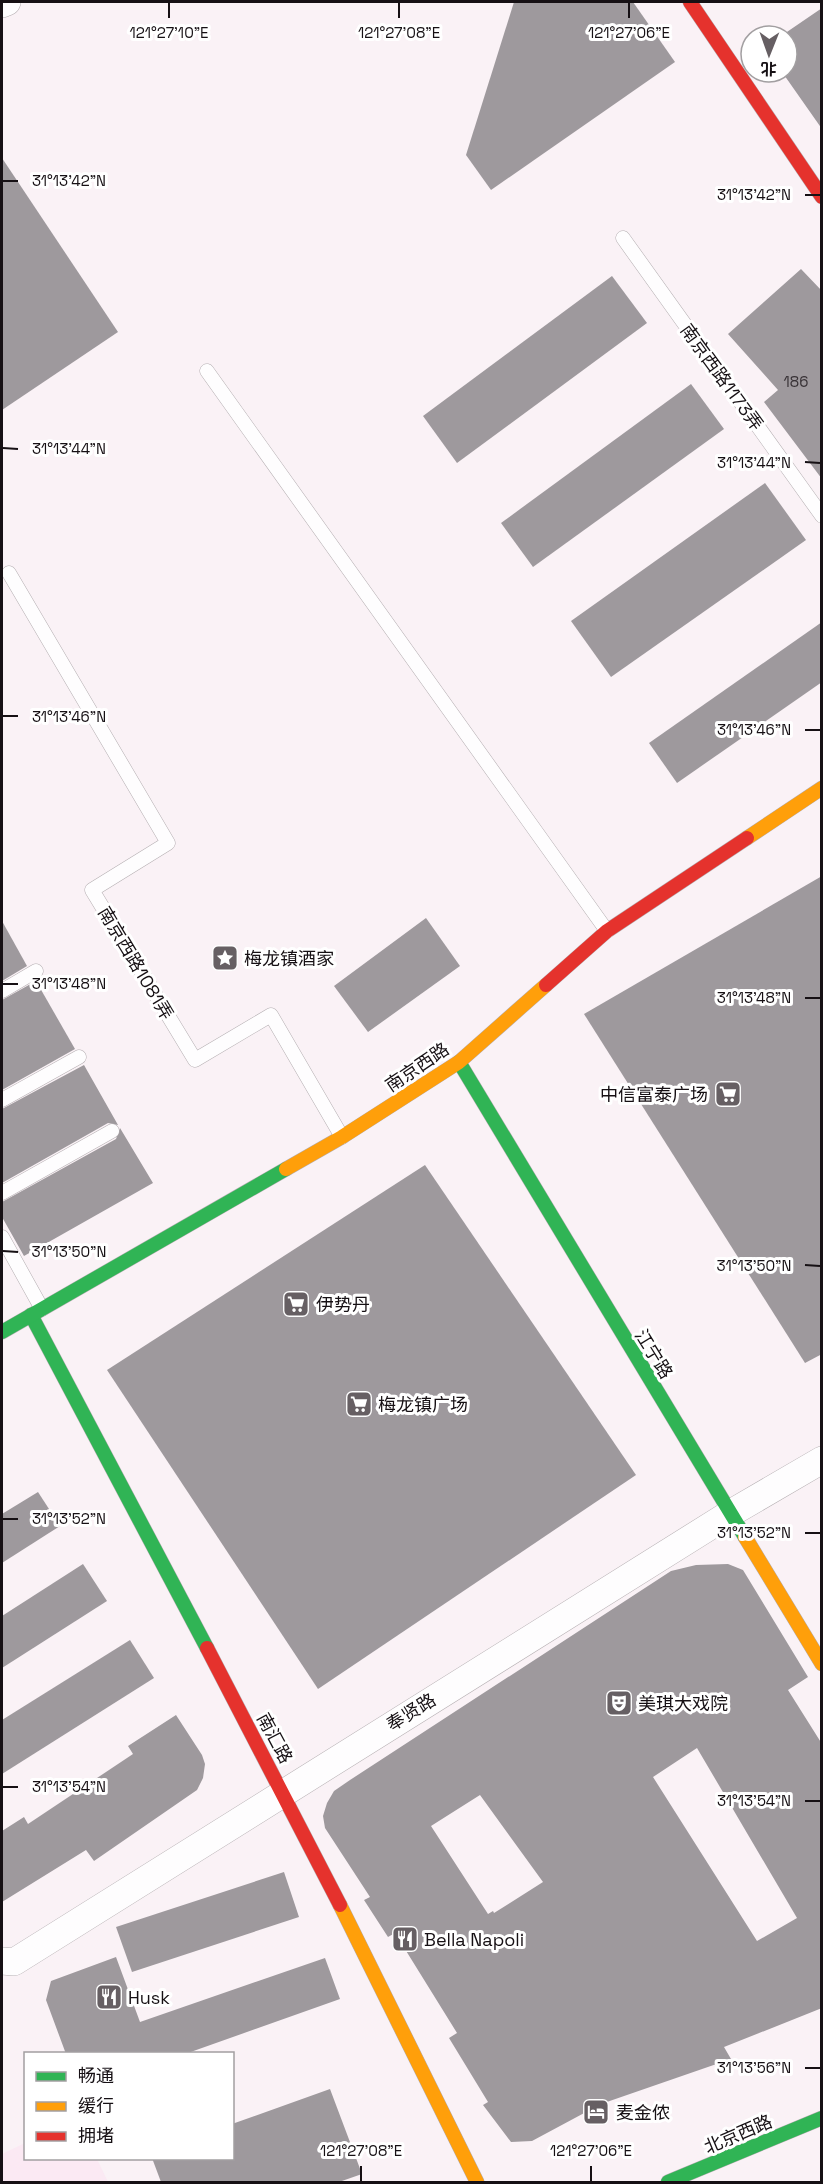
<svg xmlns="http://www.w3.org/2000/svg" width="823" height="2184" viewBox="0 0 823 2184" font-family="'Space Grotesk','Noto Sans SC',sans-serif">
<rect width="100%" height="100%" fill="#faf2f6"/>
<polygon fill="#fbe9f3" points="25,2143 26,2158 97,2159 108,2182 2,2182 2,2154"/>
<g fill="#9e999d" fill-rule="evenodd">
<polygon points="514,2 633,2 675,62 491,190 466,155"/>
<polygon points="822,8 822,129 782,72 787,72 787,36 781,36"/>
<polygon points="2,158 118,332 2,410"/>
<polygon points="801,269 822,291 822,479 764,402 778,390 728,334"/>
<polygon points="612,276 647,323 457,463 423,416"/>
<polygon points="691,384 724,429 533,567 501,523"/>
<polygon points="765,483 806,540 611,677 571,621"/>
<polygon points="822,622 822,682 677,783 649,743"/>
<polygon points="822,876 822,1354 805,1363 584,1014"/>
<polygon points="426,918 460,966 368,1032 334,986"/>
<polygon points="2,921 27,966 2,981"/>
<polygon points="36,981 75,1049 2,1090 2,1000"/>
<polygon points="84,1065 118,1125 108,1123 2,1183 2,1109"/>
<polygon points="120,1128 153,1183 24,1256 2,1217 2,1202 116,1139"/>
<polygon points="425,1165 636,1475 318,1689 107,1370"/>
<polygon points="38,1492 60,1526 2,1563 2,1514"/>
<polygon points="83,1564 107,1601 2,1668 2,1616"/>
<path d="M 728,1564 L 743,1570 L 808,1677 L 788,1690 L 822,1744 L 822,2008 L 724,2047 L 731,2059 L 601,2104 L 532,2141 L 511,2142 L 483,2105 L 488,2102 L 449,2038 L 457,2033 L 395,1933 L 388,1937 L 364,1900 L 370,1897 L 325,1828 L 323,1816 L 327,1803 L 334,1791 L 350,1780 L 671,1571 L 696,1565 ZM 697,1748 L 797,1918 L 757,1941 L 653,1777 ZM 480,1795 L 543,1882 L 494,1913 L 493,1911 L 488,1914 L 431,1826 Z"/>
<polygon points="130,1640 154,1678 2,1774 2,1720"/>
<polygon points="176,1715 202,1755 205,1764 203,1778 197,1790 94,1861 86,1850 2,1902 2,1831 24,1817 28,1824 133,1754 128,1746"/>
<polygon points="284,1872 299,1917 132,1972 116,1927"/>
<polygon points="116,1957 140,2022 325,1958 340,1999 185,2054 66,2054 46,2000 51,1981"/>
<polygon points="330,2089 362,2174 339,2182 161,2182 152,2158 232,2158 232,2124"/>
</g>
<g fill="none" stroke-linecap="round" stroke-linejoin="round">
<defs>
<g id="lane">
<polyline points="623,238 822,516"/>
<polyline points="207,371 607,931"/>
<polyline points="9,573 168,843 92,890 195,1060 271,1015 342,1137"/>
<polyline points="2,991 36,971"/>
<polyline points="2,1100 79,1057"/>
<polyline points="2,1193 112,1131"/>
<polyline points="2,1237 42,1309"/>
</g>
<g id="street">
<polyline points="2,4 7,2"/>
<polyline points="2,1961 14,1962 731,1513 822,1460"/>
</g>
<g id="fast">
<polyline points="459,1062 745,1537"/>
<polyline points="31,1315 207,1648"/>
<polyline points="2,1332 286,1169"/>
<polyline points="668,2182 822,2118"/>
</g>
<g id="slow">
<polyline points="747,838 822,788"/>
<polyline points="286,1169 342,1137 459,1062 546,985"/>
<polyline points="745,1537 822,1664"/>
<polyline points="340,1905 477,2182"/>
</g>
<g id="jam">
<polyline points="690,2 822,197"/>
<polyline points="546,985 607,931 747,838"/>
<polyline points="207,1648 340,1905"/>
</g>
</defs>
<use href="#lane" stroke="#b4aeb1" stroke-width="15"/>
<use href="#street" stroke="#b4aeb1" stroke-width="28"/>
<use href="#fast" stroke="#b4aeb1" stroke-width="15"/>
<use href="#slow" stroke="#b4aeb1" stroke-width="15"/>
<use href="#jam" stroke="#b4aeb1" stroke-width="15"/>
<use href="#lane" stroke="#fefdfe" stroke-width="14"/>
<use href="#street" stroke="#fefdfe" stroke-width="27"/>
<use href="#fast" stroke="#30b455" stroke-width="14"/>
<use href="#slow" stroke="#ff9f0a" stroke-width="14"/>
<use href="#jam" stroke="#e5322d" stroke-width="14"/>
</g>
<path fill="none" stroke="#161014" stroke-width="2" d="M 169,18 L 169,3M 399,18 L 399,3M 629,18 L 629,3M 3,181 L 18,181M 805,195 L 820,195M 3,448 L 18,449M 805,462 L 820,463M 3,716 L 18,716M 805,730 L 820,730M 3,984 L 18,984M 805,998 L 820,998M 3,1251 L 18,1252M 805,1265 L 820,1266M 3,1519 L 18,1519M 805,1533 L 820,1533M 3,1787 L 18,1787M 805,1801 L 820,1801M 805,2068 L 820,2068M 361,2181 L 361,2166M 591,2181 L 591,2166"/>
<defs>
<symbol id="sight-square" viewBox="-11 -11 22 22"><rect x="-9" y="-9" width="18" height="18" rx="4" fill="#665f63" stroke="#fff"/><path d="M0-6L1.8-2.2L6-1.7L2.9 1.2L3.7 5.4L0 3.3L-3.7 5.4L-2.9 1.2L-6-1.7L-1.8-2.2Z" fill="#fff"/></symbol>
<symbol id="supermarket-square" viewBox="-11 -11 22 22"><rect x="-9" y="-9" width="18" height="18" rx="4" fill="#665f63" stroke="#fff"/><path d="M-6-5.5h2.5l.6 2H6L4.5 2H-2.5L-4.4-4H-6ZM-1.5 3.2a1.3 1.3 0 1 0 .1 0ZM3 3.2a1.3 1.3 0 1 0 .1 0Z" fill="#fff"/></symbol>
<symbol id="theatre-square" viewBox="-11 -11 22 22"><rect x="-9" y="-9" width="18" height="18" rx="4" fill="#665f63" stroke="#fff"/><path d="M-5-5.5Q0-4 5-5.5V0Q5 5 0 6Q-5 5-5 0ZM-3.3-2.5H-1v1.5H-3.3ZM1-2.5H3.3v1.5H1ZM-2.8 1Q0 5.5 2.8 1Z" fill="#fff"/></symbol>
<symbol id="restaurant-square" viewBox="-11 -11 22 22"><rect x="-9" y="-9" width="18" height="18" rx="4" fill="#665f63" stroke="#fff"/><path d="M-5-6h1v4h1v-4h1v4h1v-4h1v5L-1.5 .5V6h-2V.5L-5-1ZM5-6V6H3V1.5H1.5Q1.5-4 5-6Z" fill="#fff"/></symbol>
<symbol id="hotel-square" viewBox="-11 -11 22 22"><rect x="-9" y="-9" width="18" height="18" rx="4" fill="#665f63" stroke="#fff"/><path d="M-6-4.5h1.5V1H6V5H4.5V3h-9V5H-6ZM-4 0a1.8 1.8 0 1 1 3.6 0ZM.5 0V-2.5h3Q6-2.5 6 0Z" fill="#fff"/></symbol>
</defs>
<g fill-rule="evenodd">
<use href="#sight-square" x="210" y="943" width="30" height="30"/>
<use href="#supermarket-square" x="713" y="1079" width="30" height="30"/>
<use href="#supermarket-square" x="281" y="1289" width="30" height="30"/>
<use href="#supermarket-square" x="344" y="1389" width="30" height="30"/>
<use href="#theatre-square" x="604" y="1688" width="30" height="30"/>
<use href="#restaurant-square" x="390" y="1924" width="30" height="30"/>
<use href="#restaurant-square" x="94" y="1982" width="30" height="30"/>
<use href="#hotel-square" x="581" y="2097" width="30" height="30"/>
</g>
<g text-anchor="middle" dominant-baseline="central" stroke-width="6" stroke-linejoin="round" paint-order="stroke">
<g font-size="15" fill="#383236">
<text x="796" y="381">186</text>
</g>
<g font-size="18" fill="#161014" stroke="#fff">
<text transform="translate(722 377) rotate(54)">南京西路1173弄</text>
<text transform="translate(136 963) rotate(59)">南京西路1081弄</text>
<text transform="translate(417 1067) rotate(-34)">南京西路</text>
<text transform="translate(654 1354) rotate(58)">江宁路</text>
<text transform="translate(411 1712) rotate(-32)">奉贤路</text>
<text transform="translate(275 1738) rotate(62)">南汇路</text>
<text transform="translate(738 2134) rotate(-23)">北京西路</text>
</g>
<g font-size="18" fill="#161014" stroke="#fff" text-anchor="start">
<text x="244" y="958">梅龙镇酒家</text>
<text x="708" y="1094" text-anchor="end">中信富泰广场</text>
<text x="316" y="1304">伊势丹</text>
<text x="378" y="1404">梅龙镇广场</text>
<text x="638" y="1703">美琪大戏院</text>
<text x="424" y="1939">Bella Napoli</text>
<text x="128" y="1997">Husk</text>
<text x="616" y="2112">麦金侬</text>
</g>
</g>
<g font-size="15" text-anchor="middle" fill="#161014" stroke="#fff" stroke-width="6" stroke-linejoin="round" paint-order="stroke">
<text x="169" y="38">121°27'10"E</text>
<text x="399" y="38">121°27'08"E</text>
<text x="629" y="38">121°27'06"E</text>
<text x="69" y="186">31°13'42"N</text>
<text x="754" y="200">31°13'42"N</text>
<text x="69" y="454">31°13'44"N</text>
<text x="754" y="468">31°13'44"N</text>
<text x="69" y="722">31°13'46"N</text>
<text x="754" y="735">31°13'46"N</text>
<text x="69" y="989">31°13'48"N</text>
<text x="754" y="1003">31°13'48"N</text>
<text x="69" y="1257">31°13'50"N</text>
<text x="754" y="1271">31°13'50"N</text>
<text x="69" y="1524">31°13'52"N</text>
<text x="754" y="1538">31°13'52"N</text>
<text x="69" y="1792">31°13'54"N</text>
<text x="754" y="1806">31°13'54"N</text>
<text x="754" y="2073">31°13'56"N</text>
<text x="361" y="2156">121°27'08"E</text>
<text x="591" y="2156">121°27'06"E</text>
</g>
<rect width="823" height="2184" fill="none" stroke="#161014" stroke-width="6"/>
<rect x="24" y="2052" width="210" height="108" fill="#ffffff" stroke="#a29fa1" stroke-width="1.5"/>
<rect x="36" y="2072" width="30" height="9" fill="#30b455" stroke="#a29fa1" stroke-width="1.5"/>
<text x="78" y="2082" font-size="18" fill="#161014">畅通</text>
<rect x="36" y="2102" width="30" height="9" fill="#ff9f0a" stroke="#a29fa1" stroke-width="1.5"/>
<text x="78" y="2112" font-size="18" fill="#161014">缓行</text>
<rect x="36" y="2132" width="30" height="9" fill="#e5322d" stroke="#a29fa1" stroke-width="1.5"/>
<text x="78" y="2142" font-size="18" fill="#161014">拥堵</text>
<g transform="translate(769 54) rotate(181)"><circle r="28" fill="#ffffff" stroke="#a29fa1" stroke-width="1.5"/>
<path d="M0-4.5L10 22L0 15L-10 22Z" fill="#665f63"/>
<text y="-9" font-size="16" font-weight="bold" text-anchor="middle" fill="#161014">北</text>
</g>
</svg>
